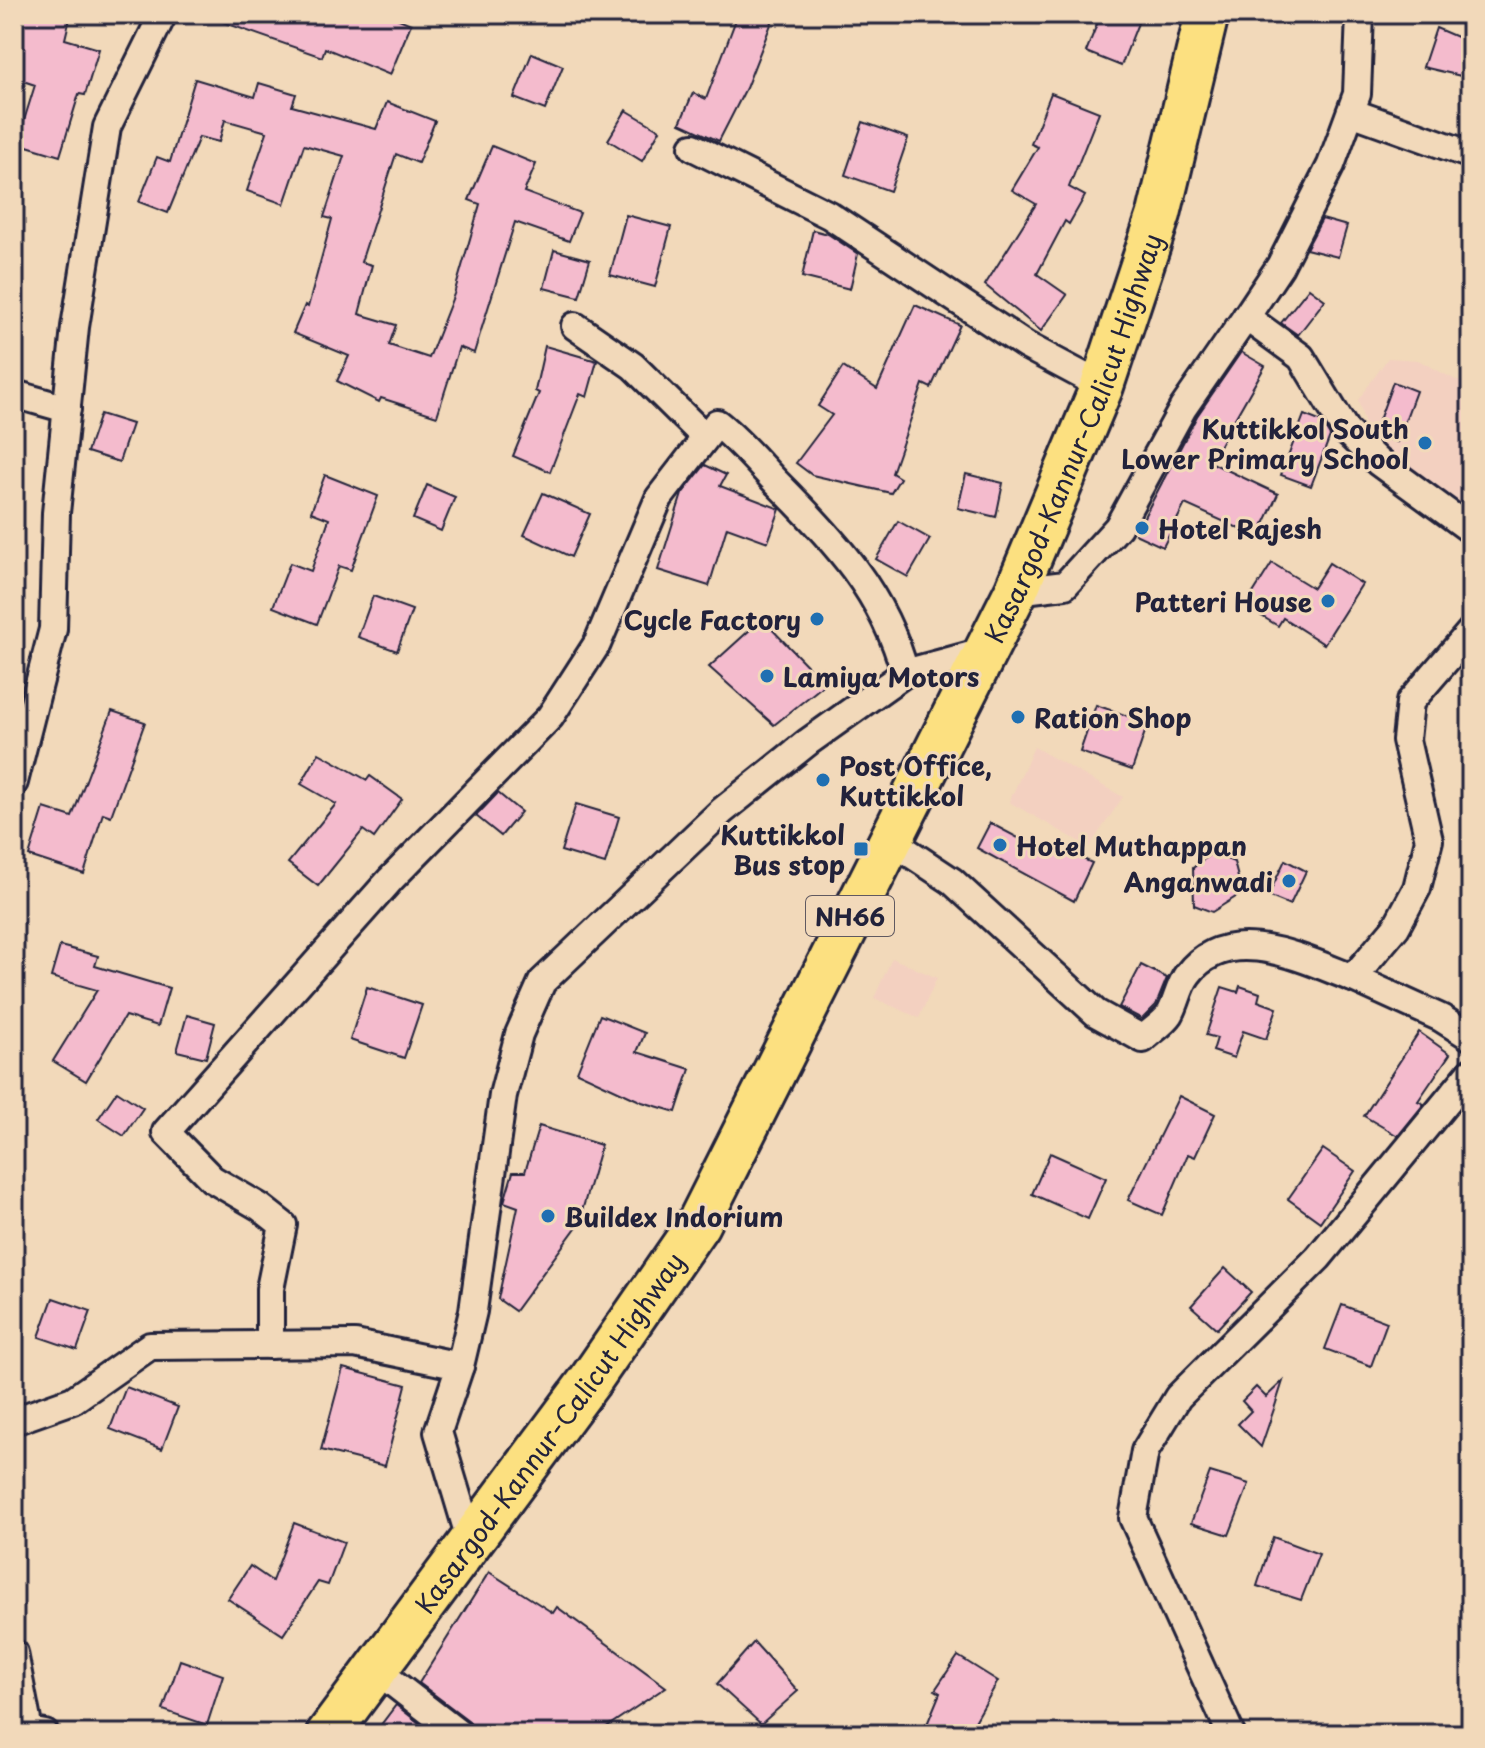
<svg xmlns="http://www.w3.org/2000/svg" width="1485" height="1748" viewBox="0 0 1485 1748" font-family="'Playpen Sans',sans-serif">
<rect width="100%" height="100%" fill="#f2d9ba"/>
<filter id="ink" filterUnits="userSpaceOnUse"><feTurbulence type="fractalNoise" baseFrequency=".0125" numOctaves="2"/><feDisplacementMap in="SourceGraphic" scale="16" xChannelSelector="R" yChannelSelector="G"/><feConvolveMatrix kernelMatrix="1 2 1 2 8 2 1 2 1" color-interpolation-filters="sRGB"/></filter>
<g filter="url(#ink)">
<g fill="#f3d0c0">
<polygon points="1388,358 1418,360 1471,388 1471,513 1392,461 1365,425 1358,400"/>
<polygon points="1034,747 1123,797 1089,847 1009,802"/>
<polygon points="892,958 937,978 919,1018 874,998"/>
</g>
<g fill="#f4bbcd" stroke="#22223b" stroke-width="2">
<polygon points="14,14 71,14 65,39 99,49 85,95 79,94 60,156 17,143 35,85 14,78"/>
<polygon points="209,14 387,14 411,24 390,75 325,48 322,57 208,17"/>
<polygon points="738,14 775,14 746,88 719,141 680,123 693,93 706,99"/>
<polygon points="1101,14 1117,14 1138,23 1121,66 1086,52"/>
<polygon points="1436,28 1471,43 1461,76 1423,67"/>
<polygon points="532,53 563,66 545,110 514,98"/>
<polygon points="195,79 255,97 259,83 296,94 292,106 376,129 387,102 435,121 418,163 396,154 361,262 372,265 359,314 396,325 389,345 429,358 454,294 480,204 469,200 492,146 536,164 524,192 580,213 569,241 515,222 474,353 459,347 437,416 381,398 379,402 337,381 349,356 293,333 305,305 308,307 332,219 324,217 344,156 304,145 284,204 247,191 267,132 225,120 219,142 199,137 168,213 139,202 157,157 170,162"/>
<polygon points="1051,93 1099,112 1069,187 1085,196 1069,224 1065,221 1037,274 1067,295 1041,331 985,285 1036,204 1012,190 1038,147 1031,144"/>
<polygon points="626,110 660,130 642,161 608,140"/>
<polygon points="863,122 908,138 890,191 845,175"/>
<polygon points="626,215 671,227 655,287 610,275"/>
<polygon points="1322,219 1347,226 1338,257 1306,249"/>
<polygon points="813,230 828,234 858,254 850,289 802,277"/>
<polygon points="554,250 590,260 579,297 544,288"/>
<polygon points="1309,288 1325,300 1298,335 1281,323"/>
<polygon points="915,305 960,325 931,388 923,384 892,473 900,478 891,493 812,475 796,463 832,415 818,406 843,367 877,389"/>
<polygon points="545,346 597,361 587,397 580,394 550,472 513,456 539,393 535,391"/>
<polygon points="1241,352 1265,366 1210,462 1278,494 1258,537 1185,504 1163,547 1135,534 1197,416"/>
<polygon points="1393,382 1416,391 1397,442 1374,434"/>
<polygon points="100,414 132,424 119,462 87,452"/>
<polygon points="1304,415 1322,422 1330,436 1311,486 1281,475"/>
<polygon points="705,465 726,475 720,486 780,509 768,542 727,527 709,586 658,570 682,494"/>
<polygon points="966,474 1003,483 996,517 958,508"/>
<polygon points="325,475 378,496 351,570 339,566 317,624 273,607 290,563 311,571 329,519 311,512"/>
<polygon points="427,485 455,497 441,531 413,519"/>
<polygon points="543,493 590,514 571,557 524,535"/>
<polygon points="898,521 930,539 908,577 876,559"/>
<polygon points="1272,563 1313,588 1329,563 1362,584 1324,644 1283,618 1278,626 1245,606"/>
<polygon points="373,596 412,610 397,651 358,637"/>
<polygon points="762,619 825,684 774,725 709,667"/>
<polygon points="1096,705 1148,723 1132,770 1080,752"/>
<polygon points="112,711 145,722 111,816 103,813 84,874 29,856 44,808 72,817"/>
<polygon points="319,753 367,780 370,776 402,799 374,838 363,830 318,886 288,863 336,804 301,784"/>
<polygon points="498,793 521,812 501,836 476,816"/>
<polygon points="576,804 619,817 605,864 561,851"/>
<polygon points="990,823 1045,852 1049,843 1092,863 1074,901 977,848"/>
<polygon points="1211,853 1234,862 1242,893 1212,912 1194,905 1193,868"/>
<polygon points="1285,860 1306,871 1290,905 1268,896"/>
<polygon points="60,946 98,956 95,966 169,988 158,1026 125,1016 86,1081 53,1061 97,990 51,977"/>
<polygon points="1141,965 1167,978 1156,1005 1142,1019 1119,1007"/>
<polygon points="1240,986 1260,993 1258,1001 1277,1008 1266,1039 1243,1031 1234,1058 1213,1051 1217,1038 1206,1035 1222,987 1238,992"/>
<polygon points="367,987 422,1005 404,1058 350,1040"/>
<polygon points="187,1015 215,1023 206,1058 177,1051"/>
<polygon points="600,1015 645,1033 637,1052 690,1069 676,1112 642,1102 577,1072"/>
<polygon points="1419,1032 1450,1054 1418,1101 1424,1104 1398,1136 1364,1116"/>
<polygon points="117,1091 143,1108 124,1136 98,1119"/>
<polygon points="1179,1096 1215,1114 1195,1157 1188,1154 1162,1215 1128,1200"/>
<polygon points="539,1126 601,1145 578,1225 515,1311 498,1299 518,1207 504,1202 513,1172 525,1172"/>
<polygon points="1323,1149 1355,1171 1320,1222 1288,1199"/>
<polygon points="1050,1153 1106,1178 1088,1219 1032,1194"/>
<polygon points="1225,1268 1251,1292 1217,1329 1191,1306"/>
<polygon points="53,1298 91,1311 77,1350 39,1337"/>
<polygon points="1342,1305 1387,1322 1371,1366 1325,1349"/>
<polygon points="343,1368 406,1385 385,1466 321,1450"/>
<polygon points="1283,1381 1275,1406 1261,1447 1238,1424 1251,1411 1242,1401 1256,1387 1266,1397"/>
<polygon points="126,1387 178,1407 162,1449 110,1429"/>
<polygon points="1210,1472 1249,1484 1229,1535 1191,1523"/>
<polygon points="294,1523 344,1542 328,1585 318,1582 283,1635 228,1599 250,1566 272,1581"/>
<polygon points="1273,1537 1319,1554 1301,1600 1257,1586"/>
<polygon points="489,1572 553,1613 557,1607 666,1687 596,1734 475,1734 469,1721 419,1683"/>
<polygon points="754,1642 798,1691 761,1724 717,1684"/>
<polygon points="958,1656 998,1681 968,1734 923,1734 940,1693 935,1690"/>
<polygon points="180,1660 223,1675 207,1725 163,1710"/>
<polygon points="396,1705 433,1734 374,1734"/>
</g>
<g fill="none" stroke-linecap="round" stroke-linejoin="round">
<defs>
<g id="minor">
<polyline points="1351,112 1471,155"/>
<polyline points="693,147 829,215 1025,345 1102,386"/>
<polyline points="1246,317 1280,266 1331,165 1357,94 1360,14"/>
<polyline points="575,326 633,366 705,437"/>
<polyline points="14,394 67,409"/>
<polyline points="1016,591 1065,585 1118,527 1183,408 1246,317 1301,357 1346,431 1378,462 1471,530"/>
<polyline points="14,782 53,629 56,513 75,327 107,127 163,14"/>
<path d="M 890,840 L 952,881 L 1096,1013 L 1143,1039 C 1151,1031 1164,1023 1170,1014 C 1177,1002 1179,985 1188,974 C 1228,921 1303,959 1353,978 L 1396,927 L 1417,888 L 1429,840 L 1406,740 L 1410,702 L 1471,631"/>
<polyline points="1353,978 1441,1018 1471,1037"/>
<path d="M 270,1345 L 270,1289 L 283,1225 L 260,1207 L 212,1179 L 166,1132 L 391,879 L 550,717 L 597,644 L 659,498 L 717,423 C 740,441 757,462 777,483 C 834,540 884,593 905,673"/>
<polyline points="460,1366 473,1311 503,1095 519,1034 542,982 722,811 808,742 905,673 986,651"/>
<polyline points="14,1421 73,1400 150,1346 355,1344 460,1366 438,1432 470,1539"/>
<polyline points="14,1653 29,1731 45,1734"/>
<polyline points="374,1668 459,1734"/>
<polyline points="1231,1734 1133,1518 1145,1451 1178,1397 1318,1258 1471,1072"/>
</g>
<g id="trunk">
<path id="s1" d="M 328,1734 L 589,1382 L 698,1224 L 1016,591 L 1102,386 L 1159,214 L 1207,14"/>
</g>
</defs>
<use href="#minor" stroke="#22223b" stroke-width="32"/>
<use href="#trunk" stroke="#22223b" stroke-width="48"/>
<use href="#minor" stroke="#f2d9ba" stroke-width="26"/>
<use href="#trunk" stroke="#fce080" stroke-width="42"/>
</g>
</g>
<g fill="#1f6fb2" stroke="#f2d9ba" stroke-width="3">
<circle cx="1425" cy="443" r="8"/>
<circle cx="1142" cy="528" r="8"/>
<circle cx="1328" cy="601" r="8"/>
<circle cx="817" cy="619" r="8"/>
<circle cx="767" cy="676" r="8"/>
<circle cx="1018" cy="717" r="8"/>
<circle cx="823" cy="780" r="8"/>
<circle cx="1000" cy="845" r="8"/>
<rect x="853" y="841" width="16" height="16" rx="4"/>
<circle cx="1289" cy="881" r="8"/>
<circle cx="548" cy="1216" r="8"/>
</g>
<g text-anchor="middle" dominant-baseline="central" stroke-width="6" stroke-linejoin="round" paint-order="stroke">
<rect fill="#f2d9ba" stroke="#605961" stroke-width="2" x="806" y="896" width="88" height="40" rx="6"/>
<g font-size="24" font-weight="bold" fill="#22223b">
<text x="850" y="916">NH66</text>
</g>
<g font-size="26" font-weight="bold" fill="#22223b" stroke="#f2d9ba" text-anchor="start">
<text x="1409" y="428" text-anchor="end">Kuttikkol South<tspan x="1409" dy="30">Lower Primary School</tspan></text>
<text x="1158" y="528">Hotel Rajesh</text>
<text x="1312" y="601" text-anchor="end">Patteri House</text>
<text x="801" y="619" text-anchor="end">Cycle Factory</text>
<text x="783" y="676">Lamiya Motors</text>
<text x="1034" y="717">Ration Shop</text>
<text x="839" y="765">Post Office,<tspan x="839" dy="30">Kuttikkol</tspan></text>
<text x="845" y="834" text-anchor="end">Kuttikkol<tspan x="845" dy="30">Bus stop</tspan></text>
<text x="1016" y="845">Hotel Muthappan</text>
<text x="1273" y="881" text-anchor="end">Anganwadi</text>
<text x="564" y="1216">Buildex Indorium</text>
</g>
<g font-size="26" fill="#22223b" stroke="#f2d9ba">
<text stroke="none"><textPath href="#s1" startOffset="1502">Kasargod-Kannur-Calicut Highway</textPath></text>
<text stroke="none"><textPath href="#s1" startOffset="374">Kasargod-Kannur-Calicut Highway</textPath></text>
</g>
</g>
<rect width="1485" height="1748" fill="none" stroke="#f2d9ba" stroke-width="48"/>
<rect x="24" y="24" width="1437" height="1700" fill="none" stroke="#22223b" stroke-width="3" filter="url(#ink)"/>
</svg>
